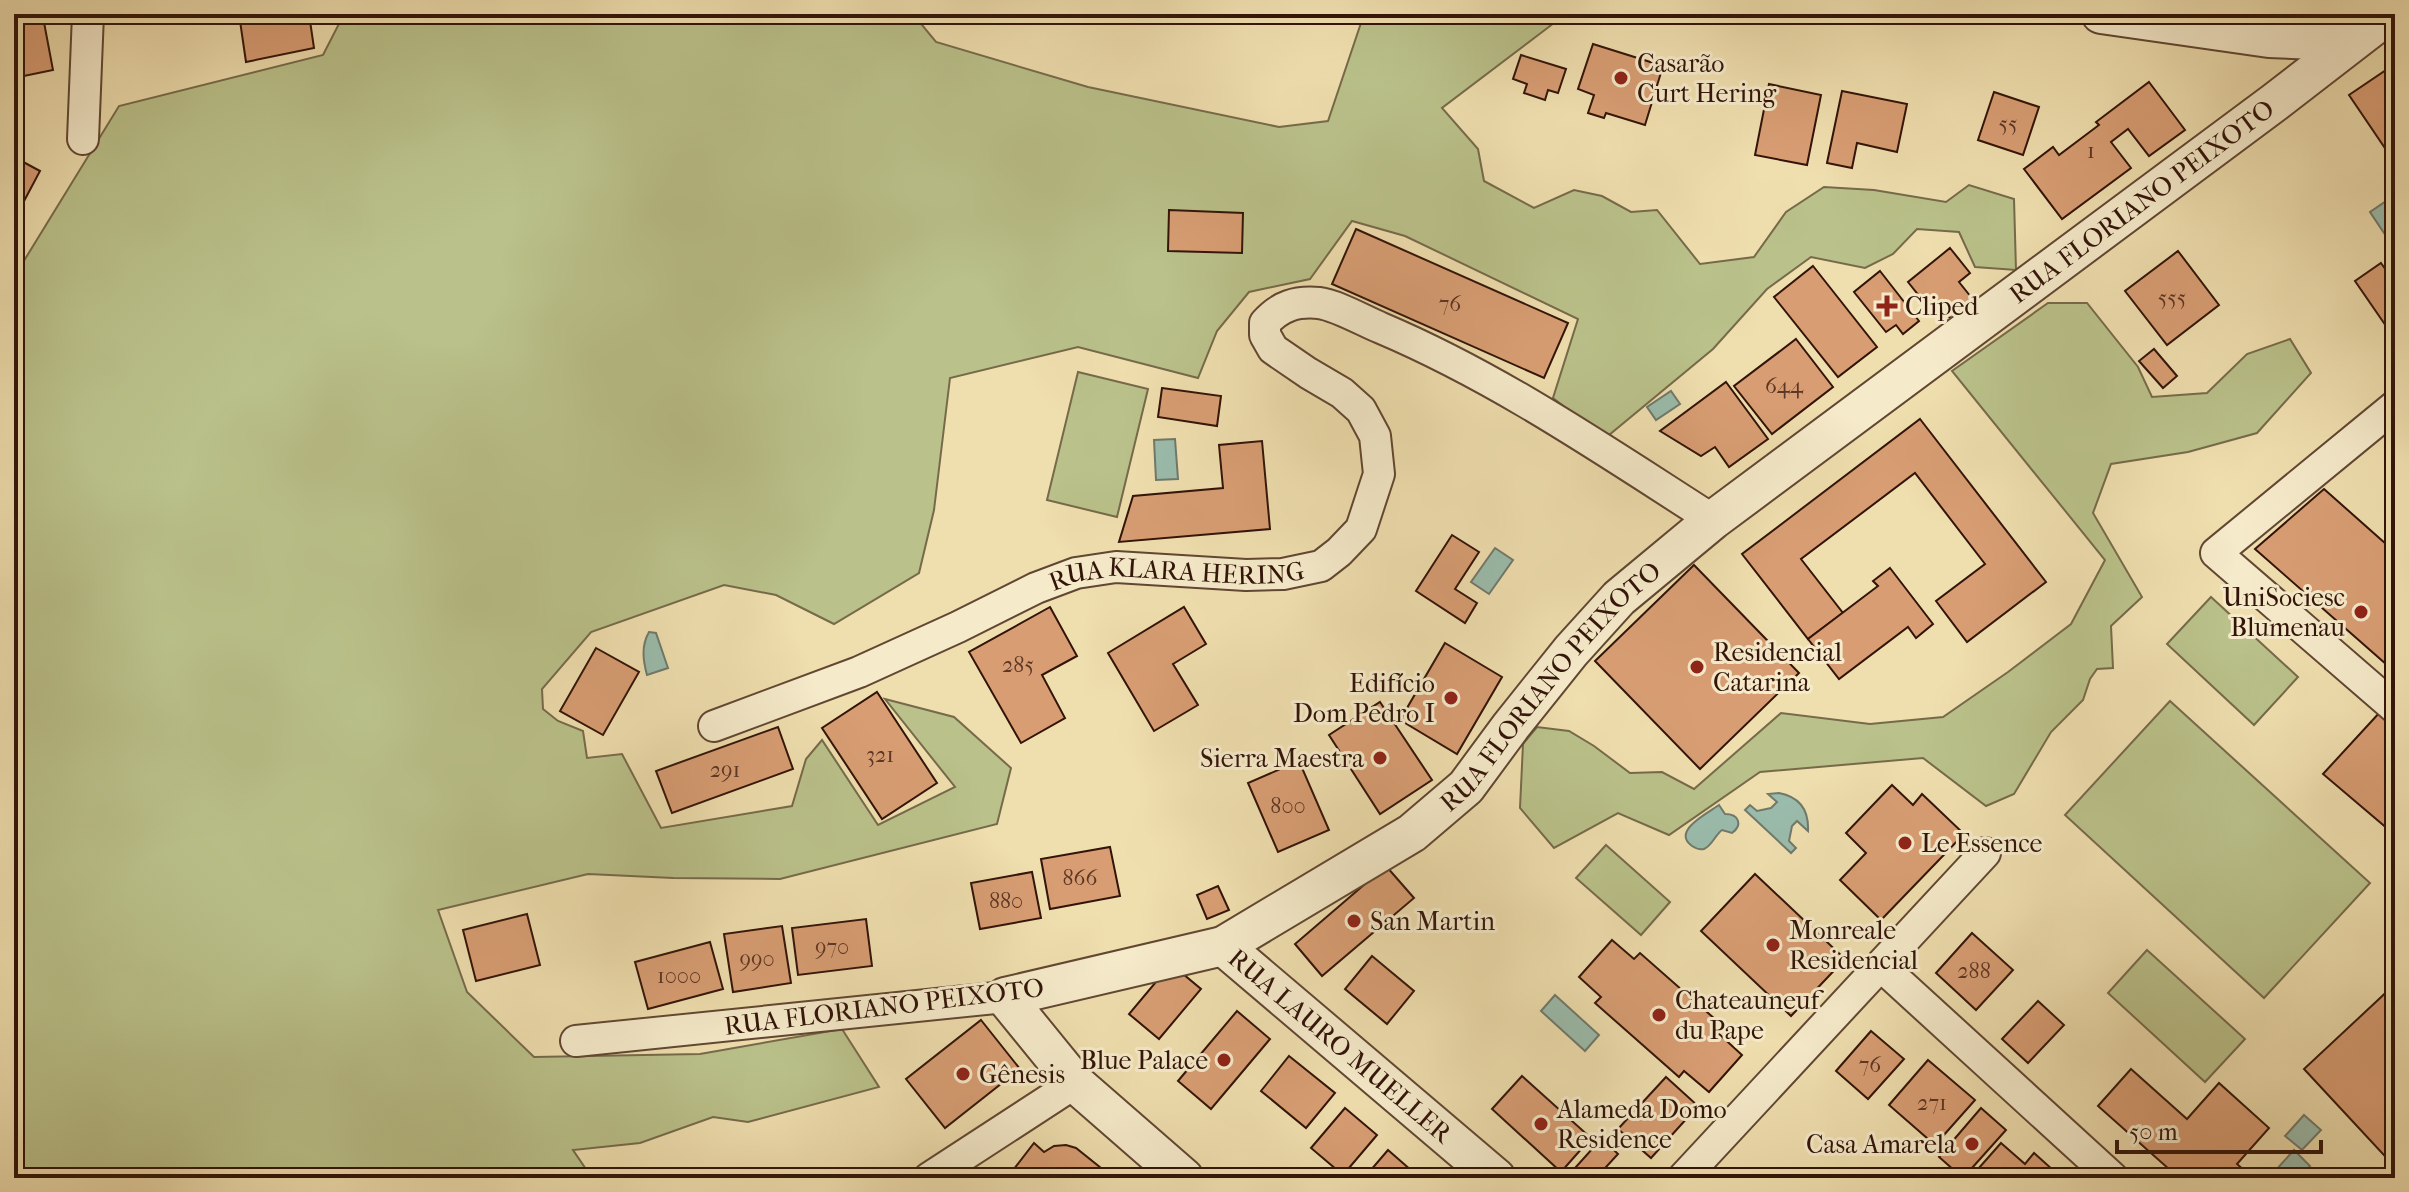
<svg xmlns="http://www.w3.org/2000/svg" width="2409" height="1192" viewBox="0 0 2409 1192" font-family="'IM FELL French Canon',serif">
<rect width="100%" height="100%" fill="#efdeae"/>
<filter id="stains"><feTurbulence type="fractalNoise" baseFrequency=".0025" numOctaves="4"/><feColorMatrix values="0 0 0 0 .2 0 0 0 0 .09 0 0 0 0 .02 0 0 0 .5 -.17"/></filter>
<radialGradient id="worn" r=".72"><stop offset=".6" stop-color="#630" stop-opacity="0"/><stop offset="1" stop-color="#630" stop-opacity=".3"/></radialGradient>
<g fill="#bac18a" stroke="#766a4a" stroke-width="2">
<polygon points="344,14 913,14 936,42 1088,87 1279,127 1328,121 1364,14 1560,14 1558,20 1442,108 1478,149 1484,181 1534,208 1574,190 1602,196 1631,212 1657,210 1700,264 1754,257 1786,212 1824,187 1874,190 1946,202 1969,185 2014,199 2016,270 1975,267 1959,232 1917,229 1893,254 1865,268 1811,257 1767,289 1713,349 1609,435 1588,425 1553,398 1578,319 1405,236 1352,221 1310,279 1249,292 1217,331 1198,378 1078,347 950,378 934,510 919,573 834,624 776,595 724,585 591,632 542,689 543,709 558,721 583,731 587,758 622,754 661,828 792,806 806,759 822,740 878,825 955,787 885,699 954,717 1011,768 997,824 780,879 673,878 588,874 438,910 467,992 534,1057 700,1054 842,1029 879,1087 748,1122 713,1117 640,1143 573,1150 592,1178 14,1178 14,277 119,106 323,55"/>
<polygon points="2048,303 2087,303 2138,367 2152,397 2207,393 2247,354 2290,339 2311,373 2257,433 2188,452 2111,464 2093,513 2142,597 2111,626 2113,668 2097,669 2090,679 2083,700 2051,732 2014,794 1986,806 1923,758 1760,772 1669,835 1618,813 1554,848 1520,808 1523,744 1537,727 1569,731 1594,746 1630,773 1662,772 1694,789 1781,713 1870,724 1943,717 2008,672 2071,624 2105,560 1952,371"/>
<polygon points="1078,372 1148,389 1117,517 1047,500"/>
<polygon points="2211,597 2298,677 2254,725 2167,644"/>
<polygon points="2170,701 2370,883 2264,998 2065,815"/>
<polygon points="1606,845 1670,902 1641,935 1576,878"/>
<polygon points="2147,950 2245,1039 2205,1082 2108,993"/>
</g>
<g fill="#9abcac" stroke="#70796b" stroke-width="2">
<polygon points="2395,195 2395,217 2392,220 2395,225 2384,233 2370,212"/>
<polygon points="1671,391 1680,404 1656,420 1647,407"/>
<polygon points="1175,439 1178,479 1156,480 1154,440"/>
<polygon points="1495,548 1513,560 1489,594 1471,582"/>
<path d="M 649,632 L 656,633 L 668,668 L 647,675 C 643,660 641,646 649,632 Z"/>
<path d="M 1779,793 C 1800,797 1809,810 1808,831 L 1797,821 L 1792,826 L 1789,841 L 1796,848 L 1791,853 L 1745,810 L 1750,805 L 1757,811 L 1771,808 L 1777,802 L 1768,794 Z"/>
<path d="M 1719,805 L 1725,814 C 1739,814 1743,825 1732,833 L 1722,830 C 1715,835 1712,846 1704,849 C 1700,850 1695,848 1692,846 C 1671,831 1708,813 1719,805 Z"/>
<polygon points="1555,995 1599,1035 1585,1051 1541,1011"/>
<polygon points="2304,1115 2321,1130 2302,1150 2285,1136"/>
<polygon points="2294,1150 2310,1166 2299,1178 2283,1178 2275,1171"/>
</g>
<g fill="#d89d73" stroke="#321409" stroke-width="2">
<polygon points="239,14 309,14 314,48 246,62"/>
<polygon points="43,17 53,70 14,78 14,22"/>
<polygon points="1593,44 1663,66 1645,125 1606,113 1604,118 1588,113 1594,95 1578,89"/>
<polygon points="1521,55 1566,69 1558,93 1548,90 1545,100 1524,93 1527,84 1513,79"/>
<polygon points="2395,64 2395,150 2389,154 2349,95"/>
<polygon points="2149,82 2185,130 2149,156 2128,129 2111,142 2131,168 2062,219 2024,169 2053,147 2059,155 2099,125 2096,122"/>
<polygon points="1769,84 1821,95 1807,165 1755,155"/>
<polygon points="1842,91 1907,104 1897,152 1857,143 1852,168 1827,163"/>
<polygon points="1994,92 2039,107 2023,155 1978,140"/>
<polygon points="14,157 40,171 14,220"/>
<polygon points="1169,210 1243,213 1242,253 1168,251"/>
<polygon points="1356,229 1568,323 1544,378 1332,284"/>
<polygon points="1950,248 1970,273 1959,282 1975,302 1952,320 1936,301 1928,307 1908,282"/>
<polygon points="2178,251 2219,305 2167,345 2125,291"/>
<polygon points="2381,263 2388,273 2395,269 2395,339 2355,281"/>
<polygon points="1813,266 1877,347 1838,377 1774,297"/>
<polygon points="1880,271 1919,321 1903,334 1896,325 1886,332 1854,292"/>
<polygon points="1796,339 1833,387 1772,434 1734,386"/>
<polygon points="2154,349 2177,376 2163,388 2139,361"/>
<polygon points="1726,382 1768,439 1729,467 1715,447 1701,456 1660,431"/>
<polygon points="1162,388 1221,396 1217,426 1158,417"/>
<polygon points="1920,419 2046,582 1967,642 1936,601 1985,564 1915,473 1801,559 1843,613 1808,639 1742,554"/>
<polygon points="1262,441 1270,529 1119,542 1133,496 1223,488 1219,445"/>
<polygon points="2324,489 2395,552 2395,672 2255,549"/>
<polygon points="1452,535 1479,552 1455,589 1477,603 1465,623 1416,591"/>
<polygon points="1694,565 1799,673 1700,769 1595,661"/>
<polygon points="1890,568 1933,624 1916,638 1908,627 1839,679 1808,639 1878,586 1873,581"/>
<polygon points="1050,607 1077,656 1042,675 1065,718 1021,743 969,652"/>
<polygon points="1184,607 1206,644 1173,664 1198,705 1154,731 1108,653"/>
<polygon points="1445,643 1502,677 1457,754 1400,720"/>
<polygon points="596,648 639,672 603,735 560,711"/>
<polygon points="877,692 937,783 882,819 822,728"/>
<polygon points="1380,702 1432,780 1380,814 1329,735"/>
<polygon points="2381,711 2395,724 2395,835 2323,774"/>
<polygon points="778,727 793,769 672,813 656,771"/>
<polygon points="1299,761 1329,830 1278,852 1248,783"/>
<polygon points="1892,785 1913,805 1922,794 1964,834 1881,920 1840,880 1866,853 1846,833"/>
<polygon points="1110,847 1120,896 1050,909 1041,859"/>
<polygon points="1386,866 1414,898 1322,976 1295,944"/>
<polygon points="1032,872 1041,918 980,929 971,883"/>
<polygon points="1755,874 1845,959 1791,1016 1701,931"/>
<polygon points="1218,886 1229,910 1207,919 1197,895"/>
<polygon points="527,914 540,965 476,981 463,930"/>
<polygon points="866,919 872,966 798,975 792,928"/>
<polygon points="782,926 791,983 733,992 724,934"/>
<polygon points="1972,933 2013,970 1976,1010 1936,973"/>
<polygon points="1612,940 1634,959 1640,953 1724,1027 1718,1033 1742,1055 1709,1092 1684,1071 1679,1077 1595,1003 1601,997 1579,977"/>
<polygon points="710,942 723,989 648,1009 635,962"/>
<polygon points="1372,956 1414,991 1387,1024 1345,989"/>
<polygon points="1171,964 1201,989 1159,1039 1129,1014"/>
<polygon points="2393,986 2395,988 2395,1167 2304,1069"/>
<polygon points="2038,1001 2064,1025 2028,1063 2002,1039"/>
<polygon points="1237,1011 1270,1039 1211,1109 1178,1081"/>
<polygon points="981,1020 1020,1069 945,1128 906,1079"/>
<polygon points="1871,1031 1904,1059 1868,1099 1836,1071"/>
<polygon points="1289,1056 1335,1093 1306,1128 1261,1091"/>
<polygon points="1928,1060 1975,1100 1935,1145 1889,1105"/>
<polygon points="2131,1069 2187,1119 2219,1083 2269,1128 2237,1164 2253,1178 2179,1178 2098,1106"/>
<polygon points="1522,1076 1591,1138 1561,1172 1492,1109"/>
<polygon points="1666,1077 1698,1106 1651,1158 1618,1129"/>
<polygon points="1345,1108 1377,1135 1343,1175 1311,1148"/>
<polygon points="1981,1108 2006,1130 1963,1178 1939,1157"/>
<polygon points="1602,1138 1618,1154 1596,1178 1566,1178"/>
<polygon points="1034,1143 1044,1152 1054,1146 1066,1145 1076,1148 1111,1176 1110,1178 1007,1178"/>
<polygon points="2001,1143 2025,1164 2034,1153 2053,1170 2046,1178 1973,1178 1971,1177"/>
<polygon points="1388,1150 1420,1178 1364,1178"/>
</g>
<g fill="none" stroke-linecap="round" stroke-linejoin="round">
<defs>
<g id="minor">
<polyline points="83,139 88,14"/>
<polyline points="2395,406 2216,553 2395,708"/>
<path id="s1" d="M 714,726 L 859,672 L 958,627 L 1036,588 L 1076,573 L 1116,567 L 1246,575 L 1283,574 L 1321,566 L 1339,552 L 1361,529 L 1379,474 L 1375,436 L 1361,410 L 1342,393 L 1308,373 L 1273,349 L 1265,335 L 1265,323 C 1280,306 1296,301 1319,303 C 1336,305 1364,321 1381,328 C 1499,378 1605,451 1713,520"/>
<polyline points="1881,966 2113,1178"/>
<polyline points="576,1041 1005,997"/>
<polyline points="929,1178 1075,1083"/>
<polyline points="1683,1178 1985,853"/>
</g>
<g id="tertiary">
<polyline points="2101,14 2269,38 2316,40 2361,33"/>
<path id="s2" d="M 1223,946 L 1496,1178"/>
<path id="s3" d="M 1184,1178 L 1075,1083 L 1005,997 L 1223,946 L 1412,833 L 1466,787 L 1511,726 L 1571,651 L 1619,598 L 1713,520 L 2275,102 L 2389,14"/>
</g>
</defs>
<use href="#minor" stroke="#614632" stroke-width="34"/>
<use href="#tertiary" stroke="#614632" stroke-width="42"/>
<use href="#minor" stroke="#f5eaca" stroke-width="30"/>
<use href="#tertiary" stroke="#f5eaca" stroke-width="38"/>
</g>
<g fill="#8f2418" stroke="#f5eaca" stroke-width="3">
<circle cx="1621" cy="78" r="8"/>
<path d="M1883 294h8v8h8v8h-8v8h-8v-8h-8v-8h8z"/>
<circle cx="2361" cy="612" r="8"/>
<circle cx="1697" cy="667" r="8"/>
<circle cx="1451" cy="698" r="8"/>
<circle cx="1380" cy="758" r="8"/>
<circle cx="1905" cy="843" r="8"/>
<circle cx="1354" cy="921" r="8"/>
<circle cx="1773" cy="945" r="8"/>
<circle cx="1659" cy="1015" r="8"/>
<circle cx="1224" cy="1060" r="8"/>
<circle cx="963" cy="1074" r="8"/>
<circle cx="1541" cy="1124" r="8"/>
<circle cx="1972" cy="1144" r="8"/>
</g>
<g text-anchor="middle" dominant-baseline="central" stroke-width="6" stroke-linejoin="round" paint-order="stroke">
<g font-size="22" fill="#5c3624">
<text x="2008" y="124">55</text>
<text x="2091" y="151">1</text>
<text x="2172" y="298">555</text>
<text x="1450" y="304">76</text>
<text x="1784" y="386">644</text>
<text x="1018" y="665">285</text>
<text x="880" y="755">321</text>
<text x="725" y="770">291</text>
<text x="1288" y="806">800</text>
<text x="1080" y="878">866</text>
<text x="1006" y="901">880</text>
<text x="832" y="947">970</text>
<text x="757" y="959">990</text>
<text x="1974" y="971">288</text>
<text x="679" y="976">1000</text>
<text x="1870" y="1065">76</text>
<text x="1932" y="1103">271</text>
</g>
<g font-size="26" fill="#321409" stroke="#f5eaca" text-anchor="start">
<text x="1637" y="63">Casarão<tspan x="1637" dy="30">Curt Hering</tspan></text>
<text x="1905" y="306">Cliped</text>
<text x="2345" y="597" text-anchor="end">UniSociesc<tspan x="2345" dy="30">Blumenau</tspan></text>
<text x="1713" y="652">Residencial<tspan x="1713" dy="30">Catarina</tspan></text>
<text x="1435" y="683" text-anchor="end">Edifício<tspan x="1435" dy="30">Dom Pedro I</tspan></text>
<text x="1364" y="758" text-anchor="end">Sierra Maestra</text>
<text x="1921" y="843">Le Essence</text>
<text x="1370" y="921">San Martin</text>
<text x="1789" y="930">Monreale<tspan x="1789" dy="30">Residencial</tspan></text>
<text x="1675" y="1000">Chateauneuf<tspan x="1675" dy="30">du Pape</tspan></text>
<text x="1208" y="1060" text-anchor="end">Blue Palace</text>
<text x="979" y="1074">Gênesis</text>
<text x="1557" y="1109">Alameda Domo<tspan x="1557" dy="30">Residence</tspan></text>
<text x="1956" y="1144" text-anchor="end">Casa Amarela</text>
</g>
<g font-size="26" fill="#321409" stroke="#f5eaca">
<text stroke="none"><textPath href="#s3" startOffset="1670">RUA FLORIANO PEIXOTO</textPath></text>
<text stroke="none"><textPath href="#s1" startOffset="494">RUA KLARA HERING</textPath></text>
<text stroke="none"><textPath href="#s3" startOffset="902">RUA FLORIANO PEIXOTO</textPath></text>
<text transform="translate(884 1007) rotate(-7)">RUA FLORIANO PEIXOTO</text>
<text stroke="none"><textPath href="#s2" startOffset="154">RUA LAURO MUELLER</textPath></text>
</g>
</g>
<rect width="2409" height="1192" fill="none" stroke="#efdeae" stroke-width="48"/>
<rect x="16" y="16" width="2377" height="1160" fill="none" stroke="#321409" stroke-width="4"/>
<rect x="24" y="24" width="2361" height="1144" fill="none" stroke="#321409" stroke-width="2"/>
<path d="M2117 1140v12h204v-12" fill="none" stroke="#321409" stroke-width="4"/>
<text x="2129" y="1140" font-size="24" fill="#321409" stroke="#f5eaca" stroke-width="6" paint-order="stroke">50 m</text>
<rect width="100%" height="100%" filter="url(#stains)"/>
<rect width="100%" height="100%" fill="url(#worn)"/>
</svg>
